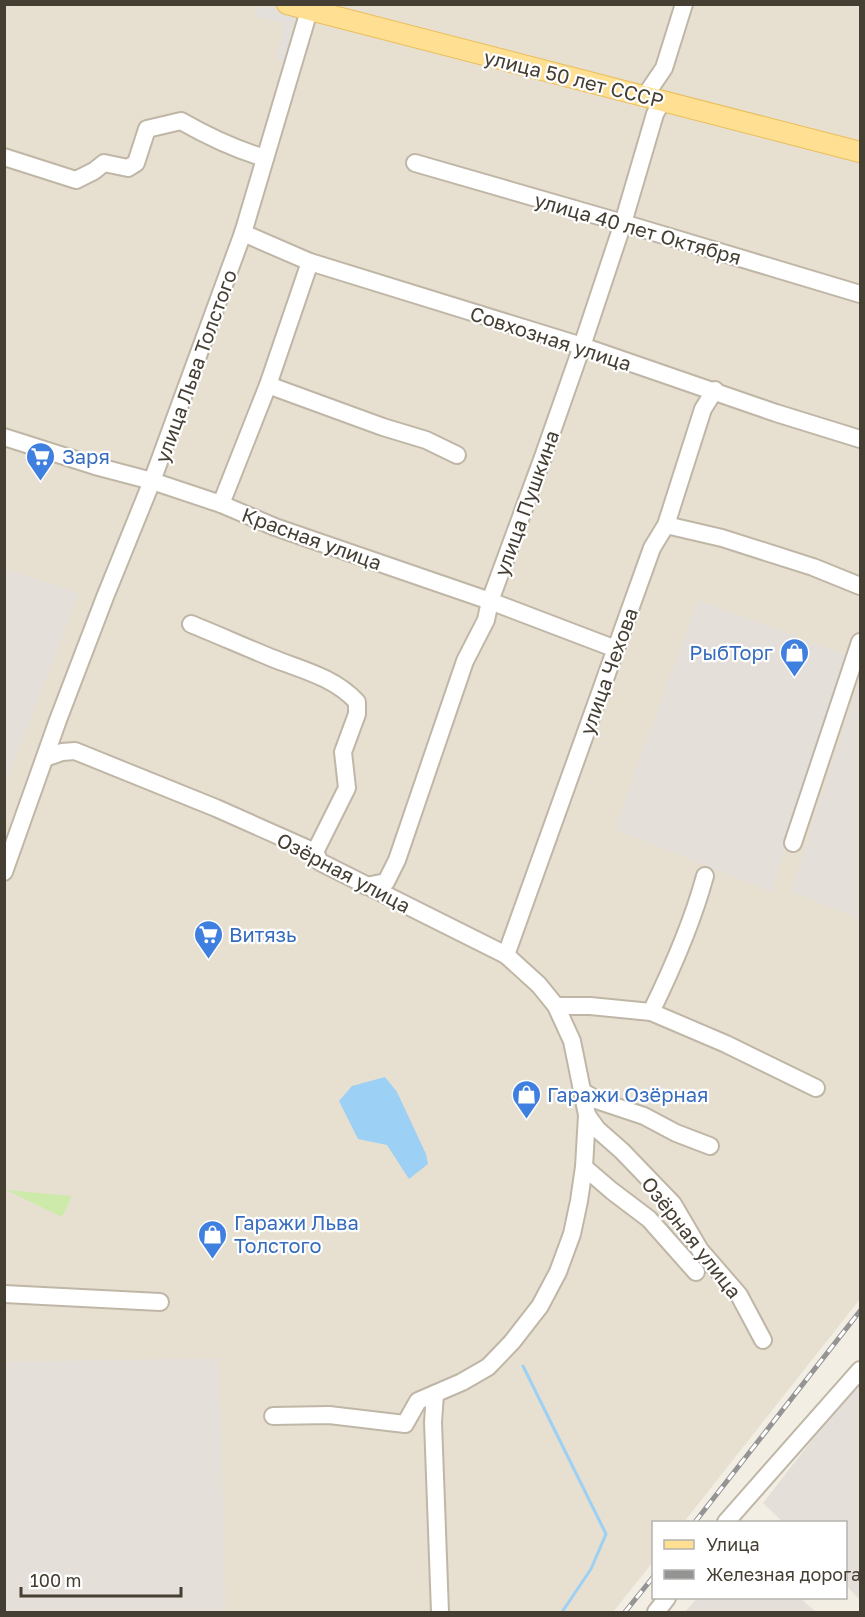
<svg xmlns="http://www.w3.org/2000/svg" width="865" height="1617" viewBox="0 0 865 1617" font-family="'Golos Text',sans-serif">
<rect width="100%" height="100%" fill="#f3eee4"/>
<polygon fill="#e7e0d1" points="5,5 860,5 860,1299 684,1522 654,1522 653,1562 613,1612 5,1612"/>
<g fill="#e5dfd9">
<polygon points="5,569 79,593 5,786 4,569"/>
<polygon points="698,600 848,656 771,892 614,829"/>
<polygon points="860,680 860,920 791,891"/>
<polygon points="219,1358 226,1612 5,1612 5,1362"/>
<polygon points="860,1378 860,1600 846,1585 846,1522 783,1522 763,1503"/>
<polygon points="697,1598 800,1598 816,1612 685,1612"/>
</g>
<polygon fill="#cdeaaa" points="6,1190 72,1196 62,1217"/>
<polygon fill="#e3e0dc" points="257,6 296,15 283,61 276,60 285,23 255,17"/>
<polygon fill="#9cd0f4" points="385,1077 397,1092 426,1154 428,1164 409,1179 387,1145 358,1139 339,1101 352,1086"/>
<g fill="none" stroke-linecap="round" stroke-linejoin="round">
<polyline stroke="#9cd0f4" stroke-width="3" points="523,1366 606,1534 591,1569 562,1612"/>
<defs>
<g id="minor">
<polyline points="645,96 664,68 684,4"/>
<path d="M 4,157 L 76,180 L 94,171 L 104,163 L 128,168 L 136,163 L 147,129 L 181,121 C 209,137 234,149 265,158"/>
<polyline points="415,163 623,223 860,294"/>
<polyline points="243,233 310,262 582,346 776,413 860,439"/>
<polyline points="268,385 383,427 426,440 457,455"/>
<polyline points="4,437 95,466 152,481 221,504 275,527 490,601 616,649"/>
<polyline points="221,504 268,385 310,262"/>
<polyline points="666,525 722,538 813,567 860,586"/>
<path d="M 191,624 C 218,635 245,647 272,658 C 302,670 334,677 357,702 L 357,714 L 343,752 L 347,788 L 315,852"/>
<polyline points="45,758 62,752 75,751 216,808 315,852 320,862 506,955 539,985 556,1006 572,1041 587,1115 584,1167 612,1191 649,1219 696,1272"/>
<polyline points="793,843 860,642"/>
<polyline points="4,872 58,720 105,597 152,481 243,233 311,4"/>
<polyline points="366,886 386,882 397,860 465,661 486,620 490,601 543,457 582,346 623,223 655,114 662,101"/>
<polyline points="506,955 652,548 666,525 703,409 715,390"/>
<path d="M 556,1006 L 590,1006 L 651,1012 C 673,967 692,924 705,876"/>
<polyline points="651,1012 726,1044 816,1088"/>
<polyline points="582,1091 596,1100 644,1116 676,1133 710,1146"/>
<polyline points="587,1115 597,1129 622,1151 673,1204 700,1250 739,1295 763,1340"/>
<polyline points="4,1294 160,1302"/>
<polyline points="435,1394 433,1422 440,1612"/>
<polyline points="273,1416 329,1415 405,1424 418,1401 462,1382 488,1367 512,1342 540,1306 558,1272 572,1234 579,1201 584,1167"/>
<polyline points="726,1522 860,1370"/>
<polyline points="656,1612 667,1598"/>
</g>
<polyline id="major" points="287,4 860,152"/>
</defs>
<use href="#minor" stroke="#bfb6a6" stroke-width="20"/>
<use href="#major" stroke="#eabe5b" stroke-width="22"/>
<use href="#minor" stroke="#fff" stroke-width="16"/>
<use href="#major" stroke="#ffdf91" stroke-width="20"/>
<defs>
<g id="rail">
<polyline points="695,1522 860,1311"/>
<polyline points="625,1612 654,1576"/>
</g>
</defs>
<use href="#rail" stroke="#949494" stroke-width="5"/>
<use href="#rail" stroke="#fff" stroke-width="3" stroke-dasharray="9" stroke-linecap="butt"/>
</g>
<defs>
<symbol id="supermarket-pin" viewBox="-11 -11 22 30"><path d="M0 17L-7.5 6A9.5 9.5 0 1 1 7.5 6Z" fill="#3f7fe0" stroke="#fff"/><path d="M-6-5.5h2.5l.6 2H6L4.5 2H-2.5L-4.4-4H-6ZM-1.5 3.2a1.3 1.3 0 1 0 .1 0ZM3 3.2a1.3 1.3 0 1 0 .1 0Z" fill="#fff"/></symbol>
<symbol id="shop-pin" viewBox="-11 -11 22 30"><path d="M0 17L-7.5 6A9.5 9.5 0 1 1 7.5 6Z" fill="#3f7fe0" stroke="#fff"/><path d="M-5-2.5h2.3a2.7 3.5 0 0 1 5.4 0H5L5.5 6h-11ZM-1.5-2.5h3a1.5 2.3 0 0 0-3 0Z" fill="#fff"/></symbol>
</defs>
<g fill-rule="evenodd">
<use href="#supermarket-pin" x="24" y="440" width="33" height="45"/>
<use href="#shop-pin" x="778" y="636" width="33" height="45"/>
<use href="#supermarket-pin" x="192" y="918" width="33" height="45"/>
<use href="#shop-pin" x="510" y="1078" width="33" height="45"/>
<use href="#shop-pin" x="196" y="1218" width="33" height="45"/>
</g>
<g text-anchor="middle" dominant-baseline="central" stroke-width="4.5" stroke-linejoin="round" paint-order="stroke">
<g font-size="20" fill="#453e33" stroke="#fff">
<text transform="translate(574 78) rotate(14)">улица 50 лет СССР</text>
<text transform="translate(638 228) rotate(16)">улица 40 лет Октября</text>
<text transform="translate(551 338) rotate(18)">Совхозная улица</text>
<text transform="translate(195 366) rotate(-70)">улица Льва Толстого</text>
<text transform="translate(526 503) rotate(-70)">улица Пушкина</text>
<text transform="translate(312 538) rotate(20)">Красная улица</text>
<text transform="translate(608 671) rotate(-70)">улица Чехова</text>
<text transform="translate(344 872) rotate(28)">Озёрная улица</text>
<text transform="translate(692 1237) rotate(52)">Озёрная улица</text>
</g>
<g font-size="20" fill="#366cbe" stroke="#fff" text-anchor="start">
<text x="62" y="456">Заря</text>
<text x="773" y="652" text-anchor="end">РыбТорг</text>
<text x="229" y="934">Витязь</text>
<text x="547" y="1094">Гаражи Озёрная</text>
<text x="234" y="1222">Гаражи Льва<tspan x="234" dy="23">Толстого</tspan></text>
</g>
</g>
<rect width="865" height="1617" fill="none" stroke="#453e33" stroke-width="12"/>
<rect x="652" y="1521" width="195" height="78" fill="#ffffff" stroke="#b5b2ad" stroke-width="1.5"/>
<rect x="664" y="1540" width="30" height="9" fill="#ffdf91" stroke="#b5b2ad" stroke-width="1.5"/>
<text x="706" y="1551" font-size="18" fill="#453e33">Улица</text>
<rect x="664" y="1570" width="30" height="9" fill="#949494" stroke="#b5b2ad" stroke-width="1.5"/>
<text x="706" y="1581" font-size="18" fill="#453e33">Железная дорога</text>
<path d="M21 1587v9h160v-9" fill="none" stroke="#453e33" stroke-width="3"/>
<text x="30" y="1587" font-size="18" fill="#453e33" stroke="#ffffff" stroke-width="4.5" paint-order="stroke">100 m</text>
</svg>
